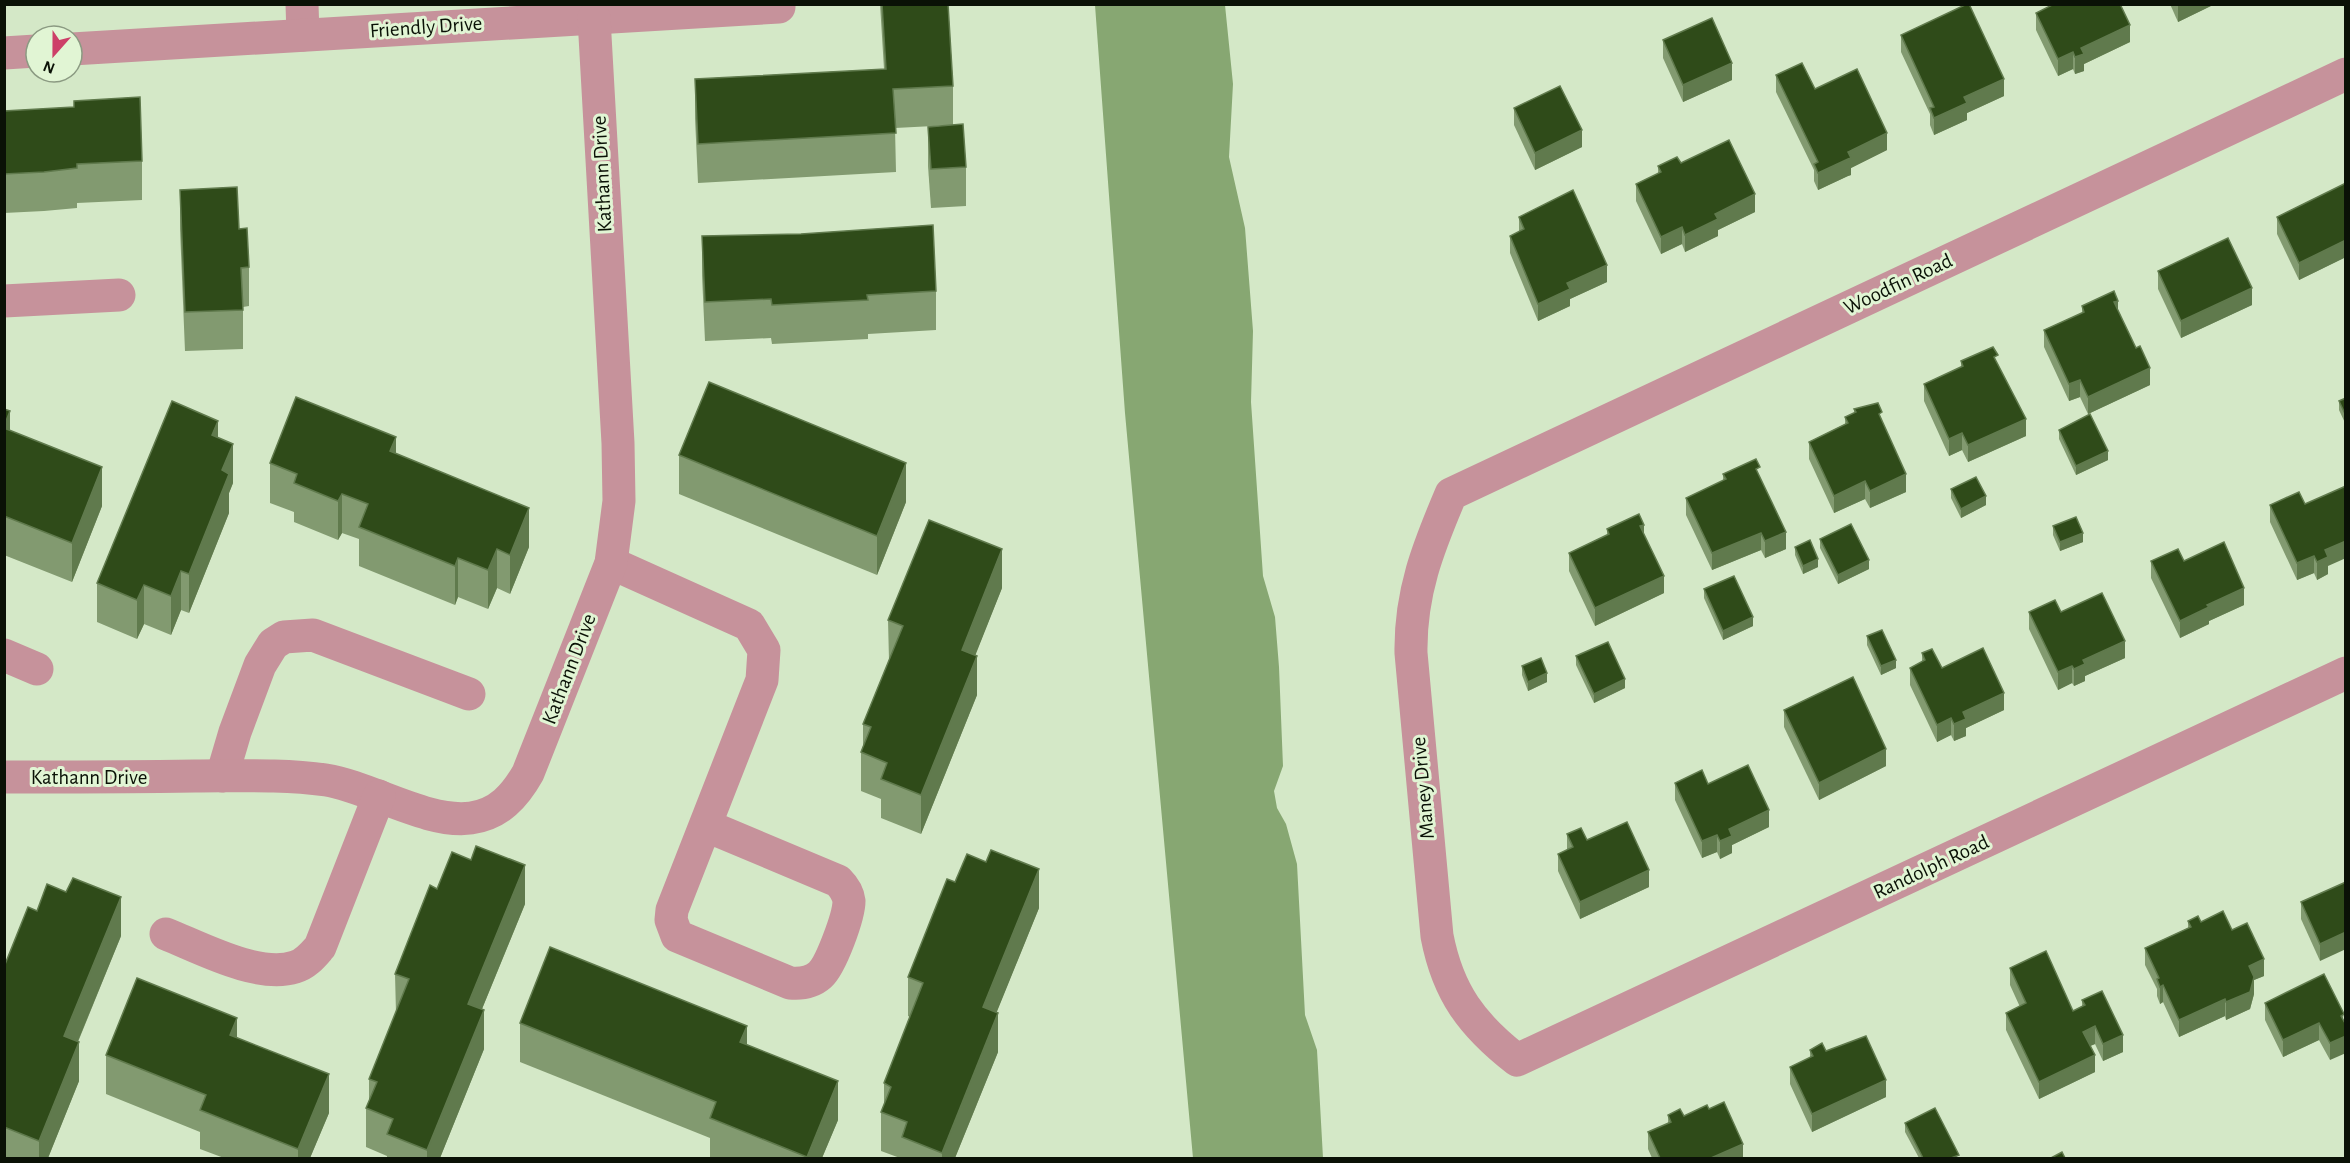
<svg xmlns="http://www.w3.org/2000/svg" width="2350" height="1163" viewBox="0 0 2350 1163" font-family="'Alegreya Sans',sans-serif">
<rect width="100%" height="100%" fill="#d4e8c7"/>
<polygon fill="#87a772" points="1095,5 1225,5 1233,84 1229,157 1245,228 1253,331 1251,402 1263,576 1275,617 1279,667 1283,766 1274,791 1277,808 1286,824 1297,864 1305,1015 1317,1050 1323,1158 1193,1158 1125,413"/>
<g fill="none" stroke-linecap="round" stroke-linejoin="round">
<g stroke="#c6929b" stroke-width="33">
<polyline points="302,4 303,35"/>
<polyline points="72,49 779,7 779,4"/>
<polyline points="4,53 36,51"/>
<path d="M 2346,74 L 1451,494 C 1428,548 1410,593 1411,653 L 1437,936 C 1448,993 1472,1025 1517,1060 L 2346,673"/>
<polyline points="4,301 119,295"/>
<path d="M 611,563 L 749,625 L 764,650 L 762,680 L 672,910 L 671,920 L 677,936 L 790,983 C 801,984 811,983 820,975 C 831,965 849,916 849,901 C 848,893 844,887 838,881 L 707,826"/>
<polyline points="4,655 37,669"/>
<polyline points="222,776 235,732 260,665 273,644 284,637 313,635 469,694"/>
<path d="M 4,777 C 68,777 132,777 195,776 C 239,776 283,774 326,780 C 370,787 427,824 471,818 C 499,814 515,796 528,773 L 611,563 L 619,501 L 618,443 L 594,18"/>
<path d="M 166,934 C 201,948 258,979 295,967 C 306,964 313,955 320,947 L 379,796"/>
</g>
</g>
<g fill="#829a70">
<polygon points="880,4 948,4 953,86 953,125 895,128 896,172 698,183 695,118 695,79 884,69"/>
<polygon points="2170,4 2215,4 2178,22"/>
<polygon points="2036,13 2130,42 2084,64 2084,71 2075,74 2073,69 2058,76 2036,30"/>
<polygon points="1901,35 2004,96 1967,113 1967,120 1934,135 1930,125 1930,114 1901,52"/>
<polygon points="1663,40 1732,80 1683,102 1663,58"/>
<polygon points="1776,75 1815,89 1887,150 1851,168 1851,175 1848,176 1818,190 1814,181 1814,170 1776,92"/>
<polygon points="74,101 142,161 142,200 77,203 77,208 44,211 4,213 4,111 74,107"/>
<polygon points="1514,108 1582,147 1535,170 1514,125"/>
<polygon points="928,127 966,167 966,206 931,208 928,166"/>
<polygon points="1681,163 1755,212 1718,230 1718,236 1685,252 1682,244 1661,254 1636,201 1636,184 1658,174 1658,166"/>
<polygon points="2346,183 2346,257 2299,280 2277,234 2277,217"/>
<polygon points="180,190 239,229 249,267 249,306 243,307 243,349 185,351 180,229"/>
<polygon points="1519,217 1607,282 1570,299 1570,306 1538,321 1510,253 1510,236 1519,232"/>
<polygon points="702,236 936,291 936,330 868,334 868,339 772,344 771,338 705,341 702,275"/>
<polygon points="2158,271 2252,305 2181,338 2158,289"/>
<polygon points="2082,306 2118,310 2150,385 2088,414 2080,397 2069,401 2044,347 2044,330 2082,313"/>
<polygon points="1961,361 1998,364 2026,436 1968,462 1962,450 1949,456 1924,401 1924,384 1961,367"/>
<polygon points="2346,398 2346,425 2339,410 2339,401"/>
<polygon points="4,409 10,430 102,506 72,582 4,555"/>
<polygon points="1854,409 1882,421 1906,492 1870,508 1865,499 1834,513 1809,459 1809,442 1845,424 1845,417 1854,413"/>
<polygon points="2059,430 2108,460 2076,475 2059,439"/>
<polygon points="218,438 233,483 229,493 229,513 189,613 181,610 171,635 144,624 137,639 97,622 97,583"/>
<polygon points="396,454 529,547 510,594 497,588 488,609 458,597 455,605 359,566 359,539 342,533 338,540 294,522 294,512 270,503 270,463"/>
<polygon points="679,455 906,502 877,575 679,494"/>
<polygon points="1723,474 1786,549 1765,558 1761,550 1712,570 1686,515 1686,498 1723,481"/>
<polygon points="1951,489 1986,505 1961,518 1951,498"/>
<polygon points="2270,505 2328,566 2328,574 2317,580 2314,573 2297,580 2270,522"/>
<polygon points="2053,526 2083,542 2060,551 2053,535"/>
<polygon points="1607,529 1644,534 1664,593 1595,626 1569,571 1569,553 1607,535"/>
<polygon points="1820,539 1869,569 1838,584 1820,548"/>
<polygon points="1795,547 1818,567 1803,574 1795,555"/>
<polygon points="2151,561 2184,561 2244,605 2209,621 2209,624 2180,638 2151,578"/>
<polygon points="1002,588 975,655 977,695 921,834 881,818 881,799 861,791 861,752 863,746 863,724 889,660 888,620"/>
<polygon points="1704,589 1753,626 1723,640 1704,598"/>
<polygon points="2029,612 2061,612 2125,658 2085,676 2085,681 2074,686 2072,683 2058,690 2029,629"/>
<polygon points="1867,636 1896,668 1881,675 1867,645"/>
<polygon points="1922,653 1942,668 2004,710 1966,728 1966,736 1954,741 1951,735 1937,742 1910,685 1910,668 1922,662"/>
<polygon points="1576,656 1625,688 1594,703 1576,665"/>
<polygon points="1522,666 1547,682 1528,691 1522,675"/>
<polygon points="1784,710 1886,766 1819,800 1784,727"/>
<polygon points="1675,783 1708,784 1769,827 1732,845 1732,853 1720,859 1717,852 1702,858 1675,800"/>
<polygon points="1567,834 1587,840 1649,887 1580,919 1558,871 1558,854 1567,850"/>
<polygon points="986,862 1039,908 996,1013 998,1052 955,1158 900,1158 881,1151 881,1112 884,1105 884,1083 910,1017 908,1016 908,977 955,882"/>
<polygon points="2346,882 2320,961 2301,919 2301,902"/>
<polygon points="437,889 525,904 482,1009 484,1049 440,1158 387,1158 387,1156 366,1147 366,1108 369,1101 369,1079 396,1013 395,974"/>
<polygon points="2188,921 2232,930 2264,976 2254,980 2254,994 2250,1009 2226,1020 2225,1016 2179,1037 2163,1002 2160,1004 2157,996 2157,989 2145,965 2145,948 2188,928"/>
<polygon points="121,936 78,1042 79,1081 48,1158 4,1158 4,967"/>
<polygon points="2010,968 2073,1011 2082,1006 2082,1000 2123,1052 2103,1061 2095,1044 2090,1046 2095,1072 2039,1099 2006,1030 2006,1013 2020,1007 2010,985"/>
<polygon points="2265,1003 2344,1014 2330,1060 2319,1040 2283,1057 2265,1020"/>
<polygon points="520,1023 747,1045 838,1120 822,1158 714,1158 710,1157 710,1138 520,1062"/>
<polygon points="237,1037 329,1113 310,1158 224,1158 200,1149 200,1132 106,1094 106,1055"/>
<polygon points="1810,1050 1826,1051 1886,1097 1812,1132 1790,1084 1790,1067 1810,1058"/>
<polygon points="1709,1109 1743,1158 1652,1158 1648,1149 1648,1132 1668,1124 1668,1115 1684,1116"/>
<polygon points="1905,1123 1959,1158 1919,1158 1905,1132"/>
</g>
<g fill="#607a4d">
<polygon points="2179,4 2215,4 2178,22 2178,5"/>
<polygon points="2130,25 2130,42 2084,64 2084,71 2075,74 2075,57 2081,48"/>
<polygon points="2073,52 2073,69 2058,76 2058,59"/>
<polygon points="1732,63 1732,80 1683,102 1683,85"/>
<polygon points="2004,79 2004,96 1967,113 1967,120 1934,135 1934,118 1964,97"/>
<polygon points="1582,130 1582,147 1535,170 1535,153"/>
<polygon points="1887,133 1887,150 1851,168 1851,175 1848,176 1818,190 1818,173 1848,152"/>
<polygon points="1755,194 1755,212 1718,230 1718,236 1685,252 1685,235 1715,214"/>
<polygon points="1682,227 1682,244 1661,254 1661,237"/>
<polygon points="2346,240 2346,257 2299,280 2299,263"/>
<polygon points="1607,265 1607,282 1570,299 1570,306 1538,321 1538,304 1567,283"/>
<polygon points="2252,288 2252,305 2181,338 2181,321"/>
<polygon points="2118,301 2118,318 2114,302"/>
<polygon points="2150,368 2150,385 2088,414 2088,397"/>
<polygon points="2080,380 2080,397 2069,401 2069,384"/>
<polygon points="10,411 10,450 4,465 4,426"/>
<polygon points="2026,419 2026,436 1968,462 1968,445"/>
<polygon points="218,421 218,460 212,435"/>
<polygon points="1962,433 1962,450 1949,456 1949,439"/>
<polygon points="396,437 396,476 390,451"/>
<polygon points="233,444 233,483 229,493 229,513 189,613 189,574 222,470"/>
<polygon points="2108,451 2108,460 2076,475 2076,466"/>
<polygon points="906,463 906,502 877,575 877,536"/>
<polygon points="102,467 102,506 72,582 72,543"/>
<polygon points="1906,474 1906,492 1870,508 1870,491"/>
<polygon points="1865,481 1865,499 1834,513 1834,496"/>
<polygon points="342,494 342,533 338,540 338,501"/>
<polygon points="1986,496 1986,505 1961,518 1961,509"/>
<polygon points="529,508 529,547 510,594 510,555"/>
<polygon points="1644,525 1644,542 1640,526"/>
<polygon points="1786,532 1786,549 1765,558 1765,541"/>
<polygon points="1761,533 1761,550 1712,570 1712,553"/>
<polygon points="2083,533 2083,542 2060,551 2060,542"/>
<polygon points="2346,541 2346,558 2328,566 2328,574 2317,580 2317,562 2325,550"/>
<polygon points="497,549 497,588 488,609 488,570"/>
<polygon points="1002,549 1002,588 962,689 962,650"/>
<polygon points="2314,556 2314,573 2297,580 2297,563"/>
<polygon points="458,558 458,597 455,605 455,566"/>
<polygon points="1818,559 1818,567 1803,574 1803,566"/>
<polygon points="1869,560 1869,569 1838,584 1838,575"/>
<polygon points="181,571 181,610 171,635 171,596"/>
<polygon points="1664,576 1664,593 1595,626 1595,608"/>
<polygon points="144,585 144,624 137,639 137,600"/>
<polygon points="2244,588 2244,605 2209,621 2209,624 2180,638 2180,621 2207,605"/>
<polygon points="1753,617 1753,626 1723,640 1723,631"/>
<polygon points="2125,641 2125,658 2085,676 2085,681 2074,686 2074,669 2083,660"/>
<polygon points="977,656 977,695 921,834 921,795"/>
<polygon points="1896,660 1896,668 1881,675 1881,666"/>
<polygon points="2072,666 2072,683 2058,690 2058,672"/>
<polygon points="1547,673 1547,682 1528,691 1528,682"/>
<polygon points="1625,679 1625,688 1594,703 1594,694"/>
<polygon points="2004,693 2004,710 1966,728 1966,736 1954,741 1954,724 1963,712"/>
<polygon points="1951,718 1951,735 1937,742 1937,725"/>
<polygon points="1886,749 1886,766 1819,800 1819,783"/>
<polygon points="1769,810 1769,827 1732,845 1732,853 1720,859 1720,841 1729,829"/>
<polygon points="1717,835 1717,852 1702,858 1702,841"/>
<polygon points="525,865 525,904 468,1043 468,1004"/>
<polygon points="1039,869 1039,908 983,1046 983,1007"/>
<polygon points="1649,870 1649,887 1580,919 1580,902"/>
<polygon points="121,897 121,936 64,1075 64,1036"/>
<polygon points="2346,932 2346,949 2320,961 2320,944"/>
<polygon points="2264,959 2264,976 2254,980 2254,994 2250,1009 2226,1020 2226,1002 2249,966"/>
<polygon points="2163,985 2163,1002 2160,1004 2160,987"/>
<polygon points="2225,999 2225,1016 2179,1037 2179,1020"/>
<polygon points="484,1010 484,1049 440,1158 427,1158 427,1150"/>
<polygon points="998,1013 998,1052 955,1158 942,1158 942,1153"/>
<polygon points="237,1018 237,1057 230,1035"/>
<polygon points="2319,1023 2319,1040 2283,1057 2283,1040"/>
<polygon points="747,1026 747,1065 740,1042"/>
<polygon points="2095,1026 2095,1044 2083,1049 2083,1032"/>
<polygon points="2123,1035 2123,1052 2103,1061 2103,1044"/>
<polygon points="2346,1036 2346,1053 2330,1060 2330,1043"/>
<polygon points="79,1042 79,1081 48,1158 39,1158 39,1141"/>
<polygon points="2095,1055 2095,1072 2039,1099 2039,1082"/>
<polygon points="329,1074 329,1113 310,1158 298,1158 298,1149"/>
<polygon points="1886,1080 1886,1097 1812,1132 1812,1114"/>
<polygon points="838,1081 838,1120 822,1158 807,1158"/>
<polygon points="1743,1144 1743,1158 1711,1158"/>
</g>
<g fill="#2f4b19" stroke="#607a4d" stroke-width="1.5">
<polygon points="882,4 948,4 953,86 893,89 896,133 698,144 695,79 886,69"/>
<polygon points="1967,4 1969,4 2004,79 1964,97 1967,103 1934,118 1930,108 1934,107 1901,35"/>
<polygon points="2054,4 2120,4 2130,25 2081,48 2084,54 2075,57 2073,52 2058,59 2036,13"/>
<polygon points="1712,18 1732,63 1683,85 1663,40"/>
<polygon points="1802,63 1815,89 1857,69 1887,133 1848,152 1851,158 1848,159 1818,173 1814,164 1818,162 1776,75"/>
<polygon points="1560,86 1582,130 1535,153 1514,108"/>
<polygon points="140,97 142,161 77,164 77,168 44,172 4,174 4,111 74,107 74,101"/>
<polygon points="963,124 966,167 931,169 928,127"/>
<polygon points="1729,140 1755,194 1715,214 1718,219 1685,235 1682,227 1661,237 1636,184 1661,172 1658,166 1677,157 1681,163"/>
<polygon points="2346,183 2346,240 2299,263 2277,217"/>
<polygon points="237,187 239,229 247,228 249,267 241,268 243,310 185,312 180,190"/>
<polygon points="1573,190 1607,265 1567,283 1570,289 1538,304 1510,236 1524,229 1519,217"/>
<polygon points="933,225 936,291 867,295 868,300 772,305 771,299 705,302 702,236 801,234"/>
<polygon points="2228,238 2252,288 2181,321 2158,271"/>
<polygon points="2114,291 2118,301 2114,302 2136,348 2140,346 2150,368 2088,397 2080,380 2069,384 2044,330 2084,312 2082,306"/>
<polygon points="1993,347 1998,355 1994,357 2026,419 1968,445 1962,433 1949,439 1924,384 1963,366 1961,361"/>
<polygon points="709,382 906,463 877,536 679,455"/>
<polygon points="296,397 396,437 390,451 529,508 510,555 497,549 488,570 458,558 455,566 359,527 368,504 342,494 338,501 294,483 297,474 270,463"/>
<polygon points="2346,398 2346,416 2339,401"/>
<polygon points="172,401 218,421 212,435 233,444 222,470 229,474 189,574 181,571 171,596 144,585 137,600 97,583"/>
<polygon points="1878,403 1882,412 1879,414 1906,474 1870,491 1865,481 1834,496 1809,442 1848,423 1845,417 1856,412 1854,409"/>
<polygon points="4,409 10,411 4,426"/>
<polygon points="2090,414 2108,451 2076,466 2059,430"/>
<polygon points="4,428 102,467 72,543 4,516"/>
<polygon points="1756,459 1760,467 1756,469 1786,532 1765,541 1761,533 1712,553 1686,498 1726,479 1723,474"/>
<polygon points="1976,477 1986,496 1961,509 1951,489"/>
<polygon points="2346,486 2346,541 2325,550 2328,557 2317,562 2314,556 2297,563 2270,505 2299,492 2305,504"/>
<polygon points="1639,514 1644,525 1640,526 1664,576 1595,608 1569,553 1609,534 1607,529"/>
<polygon points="2076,517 2083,533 2060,542 2053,526"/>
<polygon points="929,520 1002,549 962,650 977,656 921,795 881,779 887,763 861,752 871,727 863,724 903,626 888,620"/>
<polygon points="1851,524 1869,560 1838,575 1820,539"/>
<polygon points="1810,540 1818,559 1803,566 1795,547"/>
<polygon points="2224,542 2244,588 2207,605 2209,607 2180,621 2151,561 2178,549 2184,561"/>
<polygon points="1734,576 1753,617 1723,631 1704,589"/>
<polygon points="2102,593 2125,641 2083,660 2085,664 2074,669 2072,666 2058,672 2029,612 2055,600 2061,612"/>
<polygon points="1882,630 1896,660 1881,666 1867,636"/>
<polygon points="1608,642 1625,679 1594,694 1576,656"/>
<polygon points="1983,648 2004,693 1963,712 1966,719 1954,724 1951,718 1937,725 1910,668 1925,660 1922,653 1932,649 1942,668"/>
<polygon points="1541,658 1547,673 1528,682 1522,666"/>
<polygon points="1853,677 1886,749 1819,783 1784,710"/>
<polygon points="1748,765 1769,810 1729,829 1732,836 1720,841 1717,835 1702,841 1675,783 1702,770 1708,784"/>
<polygon points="1627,822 1649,870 1580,902 1558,854 1573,847 1567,834 1581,828 1587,840"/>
<polygon points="476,846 525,865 468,1004 484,1010 427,1150 387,1134 393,1119 366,1108 377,1082 369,1079 409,979 395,974 430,885 437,889 452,852 471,860"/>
<polygon points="991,850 1039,869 983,1007 998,1013 942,1153 902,1137 907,1122 881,1112 891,1087 884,1083 923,983 908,977 947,879 955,882 967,854 986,862"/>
<polygon points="73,878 121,897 64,1036 79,1042 39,1141 4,1127 4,1014 5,1012 4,1011 4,967 28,907 37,911 47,884 66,892"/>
<polygon points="2346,882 2346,932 2320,944 2301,902"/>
<polygon points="2223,911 2232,930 2247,923 2264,959 2249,966 2254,977 2250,992 2226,1002 2225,999 2179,1020 2163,985 2160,987 2157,979 2159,978 2145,948 2191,927 2188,921 2198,916 2201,922"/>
<polygon points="550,947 747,1026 740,1042 838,1081 807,1157 710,1118 716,1102 520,1023"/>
<polygon points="2046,951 2073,1011 2085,1005 2082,1000 2102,991 2123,1035 2103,1044 2095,1026 2083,1032 2095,1055 2039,1082 2006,1013 2026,1003 2010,968"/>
<polygon points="2324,974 2344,1014 2341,1016 2346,1025 2346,1036 2330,1043 2319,1023 2283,1040 2265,1003"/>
<polygon points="137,978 237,1018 230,1035 329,1074 298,1149 200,1110 206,1095 106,1055"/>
<polygon points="1866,1036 1886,1080 1812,1114 1790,1067 1813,1056 1810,1050 1822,1043 1826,1051"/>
<polygon points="1724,1102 1743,1144 1711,1158 1660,1158 1648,1132 1671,1122 1668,1115 1680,1109 1684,1116 1707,1105 1709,1109"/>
<polygon points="1935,1108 1959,1155 1951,1158 1923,1158 1905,1123"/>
<polygon points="2062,1152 2065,1158 2051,1158"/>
</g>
<g text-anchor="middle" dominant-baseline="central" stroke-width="6" stroke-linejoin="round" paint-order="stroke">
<g font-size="21" fill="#0a1106" stroke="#e1f5d4">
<text transform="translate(426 27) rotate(-4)">Friendly Drive</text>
<text transform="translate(602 174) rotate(-93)">Kathann Drive</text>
<text transform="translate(1898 284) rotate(-25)">Woodfin Road</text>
<text transform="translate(569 669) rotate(-69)">Kathann Drive</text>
<text x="89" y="777">Kathann Drive</text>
<text transform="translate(1423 788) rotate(-95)">Maney Drive</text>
<text transform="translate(1931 867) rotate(-25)">Randolph Road</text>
</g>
</g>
<rect width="2350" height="1163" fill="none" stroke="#0a1106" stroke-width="12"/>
<g transform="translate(54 54) rotate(201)"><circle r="28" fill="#e1f5d4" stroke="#8b9a82" stroke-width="1.5"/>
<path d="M0-4.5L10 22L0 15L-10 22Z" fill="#cd3f68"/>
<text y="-9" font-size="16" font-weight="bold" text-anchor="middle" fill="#0a1106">N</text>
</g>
</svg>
